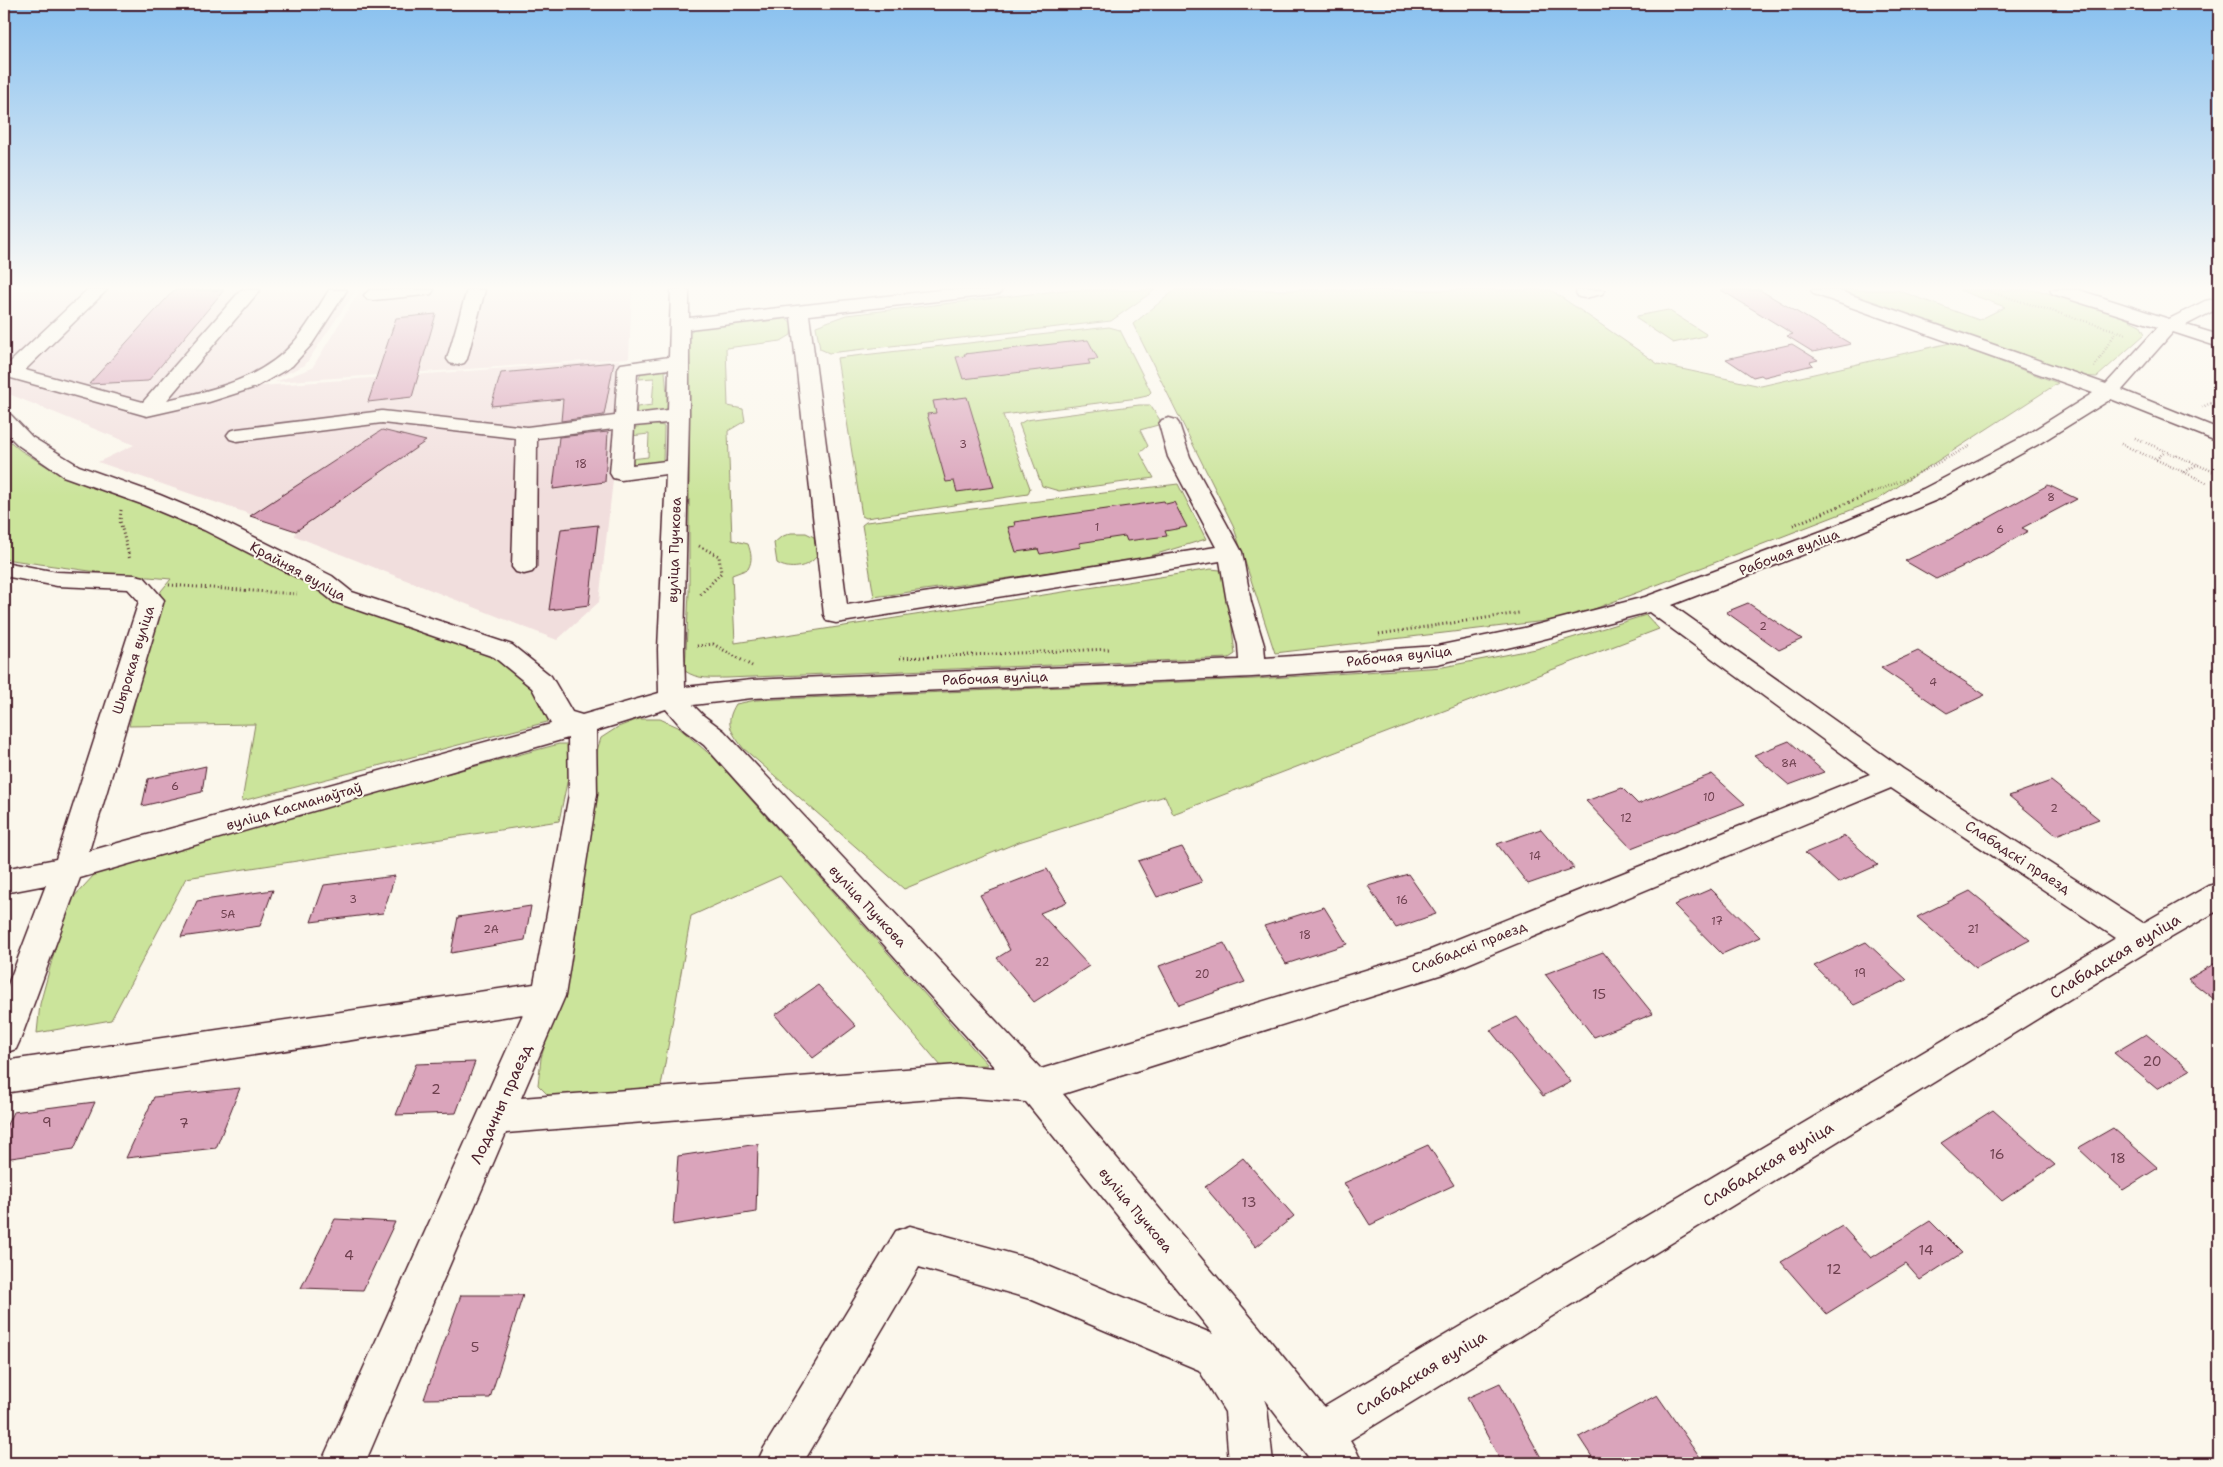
<svg xmlns="http://www.w3.org/2000/svg" width="2223" height="1467" viewBox="0 0 2223 1467" font-family="'Shantell Sans',sans-serif">
<rect width="100%" height="100%" fill="#fbf7ec"/>
<filter id="ink" filterUnits="userSpaceOnUse"><feTurbulence type="fractalNoise" baseFrequency=".02" numOctaves="2"/><feDisplacementMap in="SourceGraphic" scale="10" xChannelSelector="R" yChannelSelector="G"/><feConvolveMatrix kernelMatrix="1 2 1 2 8 2 1 2 1" color-interpolation-filters="sRGB"/></filter>
<g filter="url(#ink)">
<g fill="#f1dedd">
<polygon points="4,290 356,290 305,365 260,386 619,360 615,396 613,480 599,602 557,640 295,536 296,530 98,462 134,445 4,392"/>
<polygon points="360,290 632,290 629,358 275,382 312,368"/>
</g>
<g fill="#cbe49b" stroke="#8a8263">
<polygon points="1065,290 1155,290 1111,321 829,353 820,349 816,326 846,315"/>
<polygon points="1175,290 1551,290 1658,364 1761,386 1950,343 2058,383 1877,500 1571,618 1275,653 1233,525 1133,324"/>
<polygon points="1836,290 1897,290 1979,320 2005,307 1959,290 2038,290 2116,314 2140,325 2145,334 2097,377 2077,376"/>
<polygon points="1668,310 1706,334 1705,336 1673,343 1637,319 1637,316"/>
<path d="M 777,316 L 787,319 L 792,323 L 791,335 L 781,341 L 726,348 L 728,406 L 743,409 L 745,421 L 728,431 L 732,540 L 748,544 C 751,553 753,560 748,569 L 732,575 L 735,643 L 1211,569 L 1220,570 L 1226,577 L 1235,654 L 1229,658 L 727,678 C 712,678 698,680 685,671 L 689,592 L 689,333 L 695,328 Z"/>
<polygon points="1109,327 1120,330 1151,392 1147,396 1138,398 1003,415 1030,488 1028,494 866,518 862,516 837,358"/>
<polygon points="663,369 665,371 668,408 662,412 636,416 637,407 652,405 654,378 639,379 641,372"/>
<polygon points="1139,405 1150,405 1160,420 1158,425 1140,430 1148,446 1140,453 1154,478 1059,491 1042,486 1019,424 1026,420"/>
<path d="M 645,423 L 664,426 L 663,461 L 657,464 L 631,468 L 631,459 L 648,457 L 649,434 L 631,436 C 633,427 636,425 645,423 Z"/>
<polygon points="4,436 20,450 61,475 136,501 202,529 315,586 315,590 341,604 500,655 535,689 551,721 242,801 255,724 129,726 161,591 171,579 104,573 4,559"/>
<polygon points="1178,484 1206,539 1137,560 874,597 862,525 866,522"/>
<path d="M 791,533 L 806,533 L 814,537 L 817,556 C 808,568 789,571 777,563 L 774,543 L 781,537 Z"/>
<path d="M 1646,615 L 1659,629 L 1173,814 L 1165,796 L 1019,842 L 904,889 L 743,748 C 731,731 724,724 736,704 L 756,700 L 1255,679 L 1443,667 L 1536,649 Z"/>
<polygon points="639,719 660,719 678,727 713,757 988,1065 941,1066 780,876 691,916 660,1092 553,1100 538,1085 541,1058 575,940 586,858 594,760 601,738 618,727"/>
<polygon points="559,744 570,744 574,749 559,821 186,878 111,1020 37,1033 40,1004 58,938 71,900 95,874 116,862"/>
</g>
<g fill="#daa4bb" stroke="#4a1f2b">
<polygon points="174,290 224,290 148,381 89,384"/>
<polygon points="1721,290 1760,290 1851,344 1813,352 1787,336 1793,334"/>
<polygon points="436,314 412,397 368,402 396,318"/>
<polygon points="1088,340 1098,359 1088,360 1090,364 963,379 956,357 965,356 964,354"/>
<polygon points="1792,344 1818,360 1810,362 1813,365 1764,377 1761,375 1753,377 1726,359"/>
<polygon points="614,362 604,415 561,421 563,399 491,406 501,373"/>
<polygon points="967,397 994,487 957,492 954,481 946,482 927,414 936,413 933,401"/>
<polygon points="382,430 426,441 296,531 250,516"/>
<polygon points="608,432 605,482 553,489 559,437"/>
<polygon points="2048,485 2077,499 2022,528 2028,531 1981,558 1936,579 1905,561 1947,541"/>
<polygon points="1164,501 1166,504 1174,502 1187,527 1165,531 1167,536 1127,541 1125,536 1079,543 1081,547 1040,554 1038,549 1016,552 1008,527 1015,526 1014,522"/>
<polygon points="598,525 589,605 549,610 561,529"/>
<polygon points="1748,603 1802,639 1779,650 1726,612"/>
<polygon points="1918,651 1985,695 1947,713 1881,668"/>
<polygon points="1789,741 1824,772 1789,785 1754,755"/>
<polygon points="206,766 202,792 142,806 148,779"/>
<polygon points="1712,774 1745,804 1631,848 1586,801 1622,788 1638,804"/>
<polygon points="2051,781 2099,819 2056,835 2009,796"/>
<polygon points="1541,829 1574,868 1528,884 1497,844"/>
<polygon points="1845,836 1878,865 1838,883 1805,853"/>
<polygon points="1182,847 1202,882 1157,897 1138,861"/>
<polygon points="1047,869 1067,902 1040,913 1089,966 1034,1002 997,958 1010,950 980,895"/>
<polygon points="1408,874 1436,914 1396,928 1368,886"/>
<polygon points="395,876 383,913 311,922 324,885"/>
<polygon points="1711,889 1760,937 1722,954 1674,905"/>
<polygon points="273,890 260,926 181,937 197,901"/>
<polygon points="1970,891 2030,940 1976,968 1917,917"/>
<polygon points="531,906 525,940 451,953 458,917"/>
<polygon points="1324,907 1347,944 1286,964 1264,926"/>
<polygon points="1866,942 1907,980 1854,1005 1814,966"/>
<polygon points="1224,943 1245,982 1179,1005 1159,966"/>
<polygon points="1603,952 1653,1014 1594,1037 1545,974"/>
<polygon points="2219,961 2219,1003 2188,979"/>
<polygon points="818,985 856,1026 813,1058 775,1015"/>
<polygon points="1517,1017 1571,1082 1543,1096 1490,1030"/>
<polygon points="2146,1034 2190,1070 2157,1089 2114,1053"/>
<polygon points="475,1062 456,1113 396,1115 416,1064"/>
<polygon points="240,1088 216,1148 126,1158 154,1097"/>
<polygon points="95,1102 74,1149 4,1159 4,1131 13,1112"/>
<polygon points="1993,1110 2055,1165 2002,1201 1941,1143"/>
<polygon points="2113,1128 2158,1168 2123,1190 2078,1148"/>
<polygon points="758,1144 756,1212 673,1225 678,1156"/>
<polygon points="1428,1145 1454,1185 1370,1225 1344,1183"/>
<polygon points="1243,1158 1294,1216 1256,1247 1205,1187"/>
<polygon points="335,1219 395,1222 363,1290 301,1288"/>
<polygon points="1930,1221 1962,1253 1920,1280 1906,1264 1826,1314 1781,1262 1842,1226 1871,1258"/>
<polygon points="461,1295 523,1295 490,1398 424,1399"/>
<polygon points="1500,1383 1544,1463 1502,1463 1467,1398"/>
<polygon points="1657,1395 1704,1463 1596,1463 1579,1437"/>
</g>
<g fill="none" stroke-linecap="round" stroke-linejoin="round">
<defs>
<g id="minor">
<path d="M 87,290 L 107,290 L 25,370 L 143,402 L 241,290 L 260,290 L 167,400 C 213,390 262,379 294,342 C 308,326 318,308 329,290 L 347,290 L 312,344 L 292,366 L 256,387 L 209,402 L 147,416 L 4,376 L 4,368 Z"/>
<polygon points="434,290 431,294 425,295 373,300 367,299 364,295 370,290"/>
<polygon points="467,290 485,290 467,359 464,363 457,365 450,363 447,359"/>
<path d="M 671,290 L 689,290 L 689,318 L 940,290 L 1002,290 L 999,294 L 993,295 L 809,315 L 847,605 L 1216,547 L 1168,457 L 1159,424 L 1162,420 L 1169,418 L 1176,420 L 1179,424 L 1190,457 L 1242,552 L 1251,602 L 1264,645 L 1265,658 L 1437,646 L 1524,628 L 1645,597 L 1830,528 L 1923,489 L 2023,437 L 2093,393 L 1814,294 L 1811,290 L 1837,290 L 2106,384 L 2158,327 L 2053,294 L 2050,290 L 2079,290 L 2169,319 L 2205,301 L 2219,298 L 2219,308 L 2186,325 L 2219,335 L 2219,347 L 2173,332 L 2122,390 L 2219,429 L 2219,442 L 2111,399 L 2037,445 L 1939,499 L 1846,538 L 1672,605 L 1903,769 L 2143,923 L 2208,886 L 2219,883 L 2219,910 L 2153,948 L 1350,1440 L 1355,1448 L 1362,1463 L 1313,1463 L 1264,1399 L 1267,1407 L 1273,1463 L 1229,1463 L 1225,1412 L 1199,1370 L 1030,1299 L 919,1267 L 803,1463 L 757,1463 L 764,1448 L 896,1231 L 910,1226 L 1031,1259 L 1213,1334 L 1026,1102 L 958,1097 L 506,1133 L 365,1463 L 321,1463 L 523,1014 L 4,1093 L 4,1061 L 534,984 L 569,794 L 568,738 L 80,878 L 21,1038 L 16,1049 L 4,1053 L 4,995 L 46,885 L 4,893 L 4,869 L 56,859 L 139,601 L 128,589 L 57,586 L 4,576 L 4,562 L 57,572 L 135,575 L 144,577 L 164,600 L 89,851 L 551,724 L 532,688 L 494,657 L 334,602 L 314,586 L 204,530 L 144,505 L 63,476 L 18,445 L 4,431 L 4,413 L 11,415 L 32,437 L 79,466 L 160,495 L 220,520 L 332,576 L 352,592 L 512,645 L 551,676 L 572,712 L 582,715 L 659,693 L 658,649 L 666,474 L 621,480 L 613,478 L 610,473 L 614,429 L 537,438 L 536,567 L 532,572 L 524,574 L 516,572 L 512,567 L 516,438 L 382,423 L 237,441 L 230,439 L 227,435 L 230,431 L 237,429 L 382,411 L 527,427 L 615,416 L 618,368 L 621,364 L 669,357 ZM 791,317 L 824,615 L 827,621 L 836,623 L 1220,561 L 1227,602 L 1238,645 L 1239,660 L 752,680 L 685,687 L 684,649 L 689,415 L 689,329 ZM 669,369 L 668,410 L 635,414 L 637,373 ZM 667,423 L 666,461 L 632,465 L 634,426 ZM 1649,612 L 1870,774 L 1428,951 L 1041,1069 L 724,731 L 704,716 L 693,705 L 752,698 L 1252,677 L 1437,664 L 1524,644 ZM 666,709 L 684,730 L 704,745 L 995,1068 L 958,1065 L 521,1098 L 565,996 L 597,794 L 596,731 ZM 1891,788 L 2116,938 L 1324,1407 L 1259,1327 L 1063,1094 L 1446,973 Z"/>
<polygon points="1578,290 1605,290 1602,294 1585,298 1579,297 1576,293"/>
</g>
</defs>
<use href="#minor" stroke="#4a1f2b" stroke-width="3"/>
<g stroke="#4a1f2b" stroke-width="2.5" stroke-dasharray="0.5 2.5" stroke-linecap="butt">
<polyline points="1984,290 2127,334"/>
<polyline points="2094,367 2116,332"/>
<polyline points="2202,407 2219,400"/>
<polyline points="2135,438 2219,474"/>
<polyline points="2121,444 2208,483"/>
<polyline points="2156,459 2165,452"/>
<polyline points="2185,472 2198,464"/>
<polyline points="1869,494 1911,477 1970,446"/>
</g>
<g stroke="#4a1f2b" stroke-width="3" stroke-dasharray="1 3" stroke-linecap="butt">
<polyline points="121,510 120,521 130,560"/>
<polyline points="1793,525 1872,493"/>
<polyline points="699,546 719,556 721,573 699,596"/>
<polyline points="169,585 297,594"/>
<polyline points="1379,634 1519,613"/>
<polyline points="697,646 713,644 752,666"/>
<polyline points="900,658 1111,649"/>
</g>
<use href="#minor" fill="#fbf7ec" fill-rule="evenodd"/>
</g>
</g>
<linearGradient id="sky" x2="0" y2="1"><stop stop-color="#88c0ef"/><stop offset="0.58" stop-color="#fdfbf6"/><stop offset="1" stop-color="#fdfbf6" stop-opacity="0"/></linearGradient>
<rect width="2223" height="496" fill="url(#sky)"/>
<g text-anchor="middle" dominant-baseline="central" stroke-width="4" stroke-linejoin="round" paint-order="stroke">
<g font-size="11" fill="#6e404f">
<text x="963" y="444">3</text>
<text x="581" y="464">18</text>
<text x="2051" y="497">8</text>
<text x="1097" y="527">1</text>
<text x="2000" y="529">6</text>
<text x="1763" y="626">2</text>
<text x="1933" y="682">4</text>
<text x="1789" y="763">8А</text>
<text x="175" y="786">6</text>
<text x="1709" y="797">10</text>
<text x="2054" y="808">2</text>
<text x="1626" y="818">12</text>
<text x="1535" y="856">14</text>
<text x="353" y="899">3</text>
<text x="1402" y="900">16</text>
<text x="228" y="914">5А</text>
<text x="1717" y="921">17</text>
<text x="491" y="929">2А</text>
<text x="1973" y="929">21</text>
<text x="1305" y="935">18</text>
<text x="1042" y="962">22</text>
<text x="1860" y="973">19</text>
<text x="1202" y="974">20</text>
</g>
<g font-size="14" fill="#4a1f2b" stroke="#fbf7ec">
<text transform="translate(674 550) rotate(-88)">вуліца Пучкова</text>
<text transform="translate(1789 552) rotate(-21)">Рабочая вуліца</text>
<text transform="translate(298 571) rotate(29)">Крайняя вуліца</text>
<text transform="translate(1399 656) rotate(-6)">Рабочая вуліца</text>
<text transform="translate(133 660) rotate(-73)">Шырокая вуліца</text>
<text transform="translate(995 678) rotate(-2)">Рабочая вуліца</text>
<text transform="translate(294 806) rotate(-16)">вуліца Касманаўтаў</text>
<text transform="translate(2018 857) rotate(33)">Слабадскі праезд</text>
<text transform="translate(868 906) rotate(47)">вуліца Пучкова</text>
<text transform="translate(1469 947) rotate(-21)">Слабадскі праезд</text>
<text transform="translate(1136 1210) rotate(50)">вуліца Пучкова</text>
</g>
<g font-size="14" fill="#6e404f">
<text x="1599" y="994">15</text>
<text x="2152" y="1061">20</text>
<text x="436" y="1089">2</text>
<text x="47" y="1122">9</text>
<text x="184" y="1123">7</text>
<text x="1997" y="1154">16</text>
<text x="2118" y="1158">18</text>
<text x="1249" y="1202">13</text>
<text x="1926" y="1250">14</text>
<text x="349" y="1255">4</text>
<text x="1834" y="1269">12</text>
<text x="475" y="1347">5</text>
</g>
<g font-size="16" fill="#4a1f2b" stroke="#fbf7ec">
<text transform="translate(2115 956) rotate(-31)">Слабадская вуліца</text>
<text transform="translate(501 1104) rotate(-66)">Лодачны праезд</text>
<text transform="translate(1768 1164) rotate(-31)">Слабадская вуліца</text>
<text transform="translate(1421 1373) rotate(-31)">Слабадская вуліца</text>
</g>
</g>
<rect width="2223" height="1467" fill="none" stroke="#fbf7ec" stroke-width="20"/>
<rect x="10" y="10" width="2203" height="1447" fill="none" stroke="#4a1f2b" stroke-width="2" filter="url(#ink)"/>
</svg>
